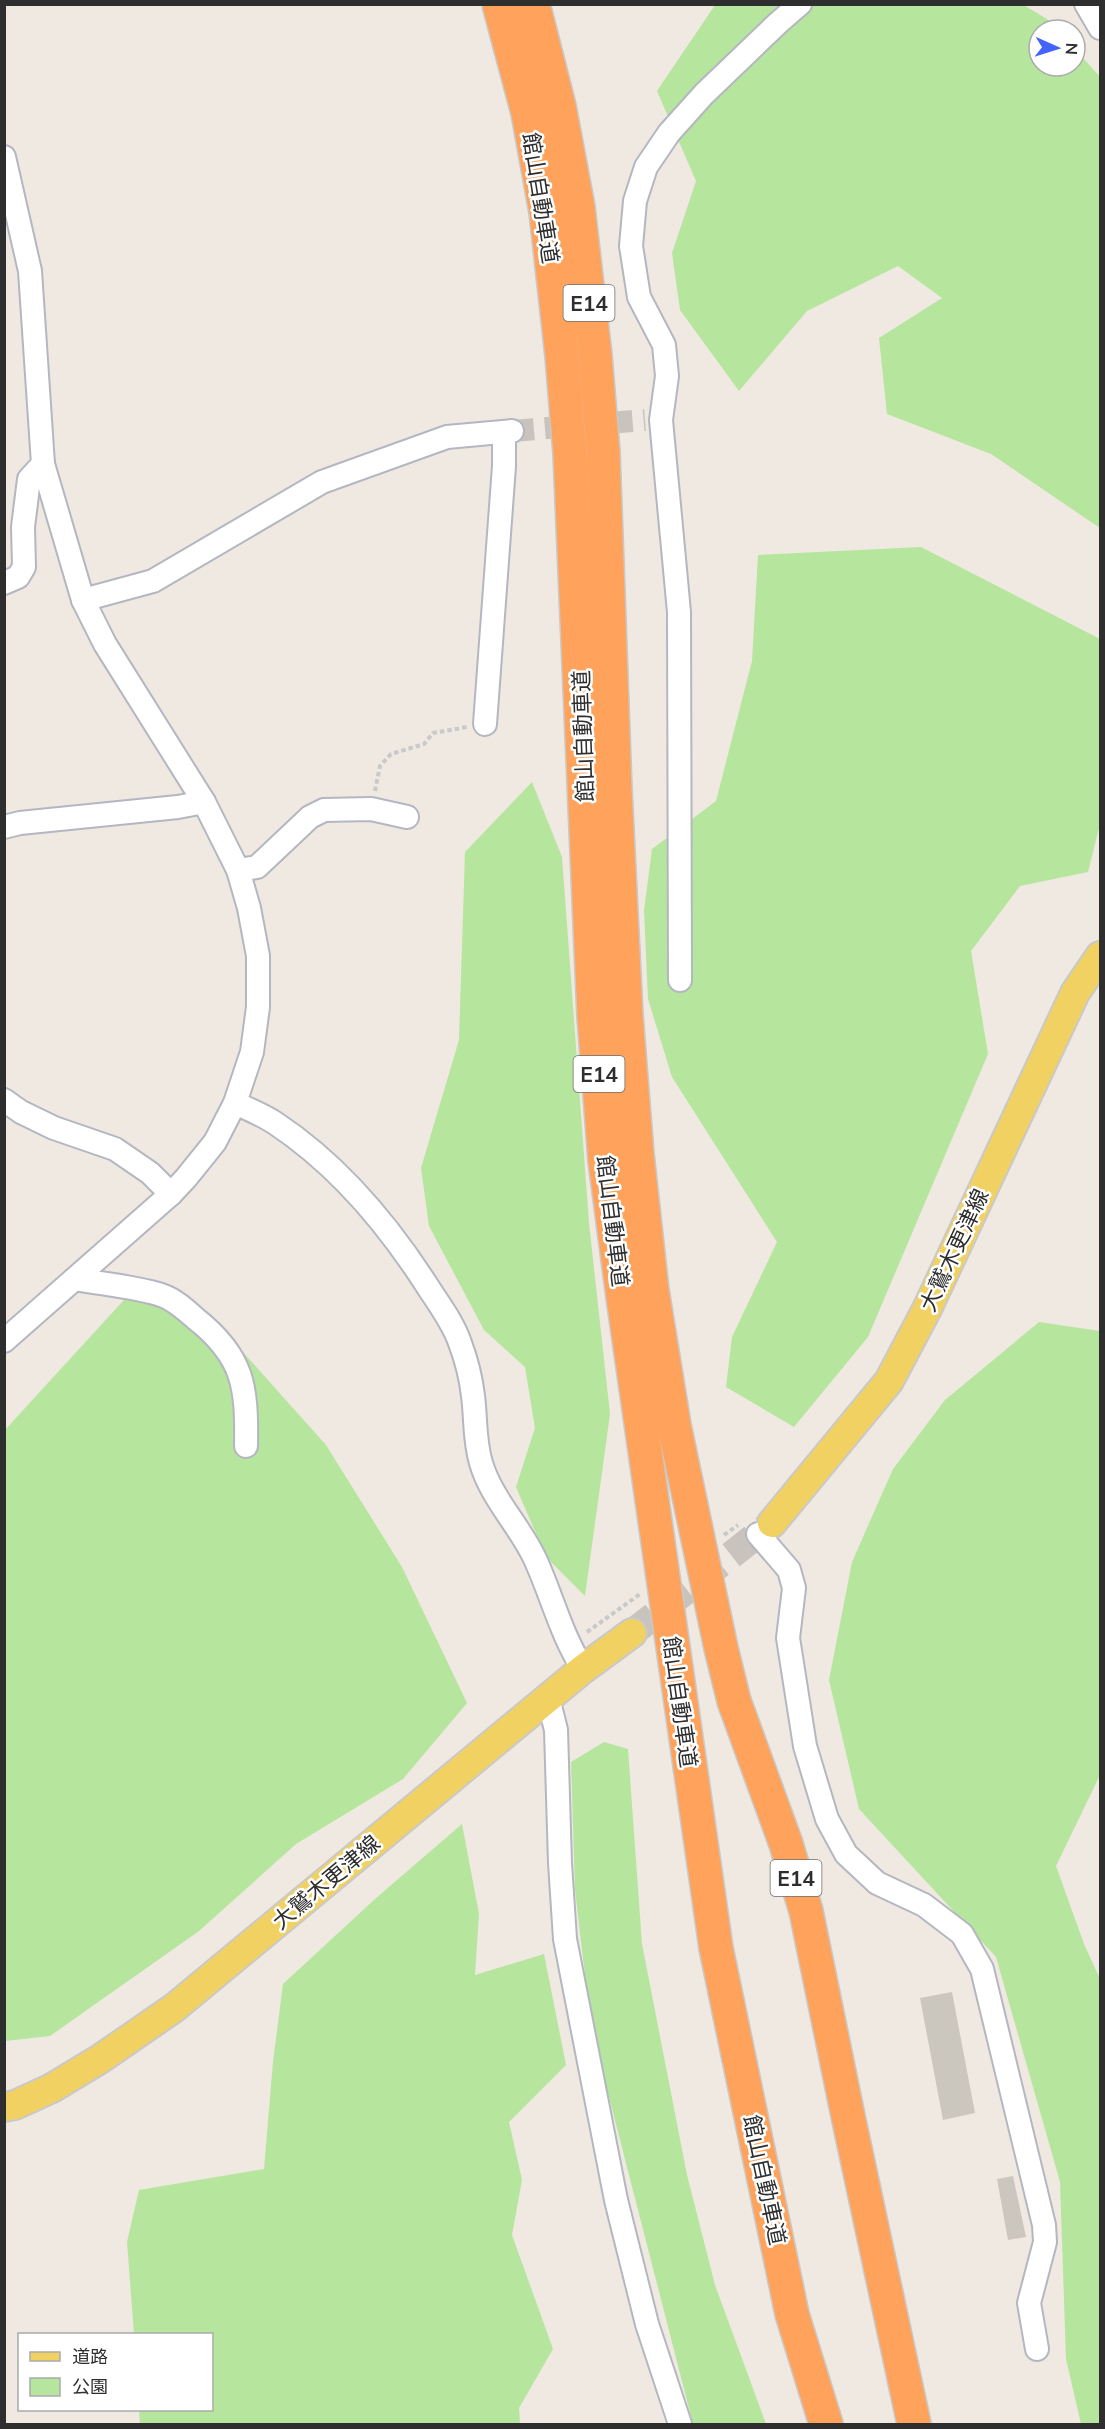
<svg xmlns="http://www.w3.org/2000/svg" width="1105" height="2429" viewBox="0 0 1105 2429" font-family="Mulish,'Noto Sans JP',sans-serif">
<rect width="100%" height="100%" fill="#efe9e1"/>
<g fill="#b6e59e">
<polygon points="1022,4 1047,19 1057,30 1039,30 1039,66 1075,66 1075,49 1100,77 1100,528 991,454 887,414 879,338 942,298 898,266 807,311 739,391 680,310 672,253 696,181 657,91 715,5"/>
<polygon points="921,547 1100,639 1100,824 1088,872 1020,886 971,951 988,1054 868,1337 794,1427 726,1387 732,1337 777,1242 672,1077 648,999 644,911 652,849 716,801 752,661 758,555"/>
<polygon points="532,782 562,857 589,1223 610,1414 585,1596 546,1557 516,1487 535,1428 525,1367 484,1330 429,1226 421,1168 459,1040 465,852"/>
<polygon points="134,1289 224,1331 326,1445 402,1567 467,1703 403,1779 296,1844 199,1931 50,2036 5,2041 4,1431"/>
<polygon points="1039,1322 1100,1331 1100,1775 1056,1866 1084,1944 1100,1979 1100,2424 1081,2424 1066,2359 1060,2182 996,1957 859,1809 829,1680 852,1562 893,1469 945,1400"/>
<polygon points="604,1742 628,1749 642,1944 687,2175 715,2285 766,2424 693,2424 591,2027 575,1890 571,1762"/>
<polygon points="462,1824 479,1914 475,1975 544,1954 566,2065 509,2122 522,2180 512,2235 553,2349 519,2408 520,2424 140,2424 139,2410 212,2410 212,2334 134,2334 127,2242 139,2190 264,2169 273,2062 283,1984 375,1899"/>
</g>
<g fill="#cbc7bf">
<polygon points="952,1992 975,2113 943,2120 920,1998"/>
<polygon points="1013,2176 1026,2237 1008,2240 997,2179"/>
</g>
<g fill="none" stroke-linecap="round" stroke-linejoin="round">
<polyline stroke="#c8c4bd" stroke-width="22" stroke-dasharray="22 11" stroke-linecap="butt" points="512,431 645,420"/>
<polyline stroke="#c8c4bd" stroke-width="28" stroke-dasharray="28 14" stroke-linecap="butt" points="632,1633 772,1523"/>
<defs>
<g id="minor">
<polyline points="1086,4 1100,28"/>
<polyline points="4,157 30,271 43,464 83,600 105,644 204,802 238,870 249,908 258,956 258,1007 252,1052 235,1103 215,1142 186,1178 171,1194 4,1341"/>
<polyline points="4,583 18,577 24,567 23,527 29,479 43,464"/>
<polyline points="83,600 153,581 322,482 447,437 512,431"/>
<polyline points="485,724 504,466 504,432"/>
<polyline points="4,827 20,823 178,807 204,802"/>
<polyline points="238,870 257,867 310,817 324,810 371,809 407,817"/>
<polyline points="680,980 679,612 661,420 667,376 664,345 639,297 631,246 635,201 646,167 669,133 704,94 778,23 800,4"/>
<polyline points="4,1100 21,1112 54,1128 115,1149 150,1173 171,1194"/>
<path d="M 235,1103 C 248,1109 263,1115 275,1123 C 337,1164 386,1222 426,1284 C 438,1303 453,1322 460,1343 C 466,1359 471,1378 473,1396 C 476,1418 474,1440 481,1463 C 492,1500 521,1527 536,1561 C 553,1599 561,1634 583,1669"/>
<path d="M 75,1279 C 102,1284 136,1287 161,1295 C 174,1299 186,1310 196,1319 C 244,1357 247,1387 246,1446"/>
<polyline points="758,1534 789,1570 794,1588 788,1638 805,1746 827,1819 846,1854 877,1883 924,1905 962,1934 982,1969 1044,2225 1045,2242 1029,2303 1037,2349"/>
<polyline points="548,1698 556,1730 560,1863 565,1939 616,2200 647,2324 680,2424"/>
</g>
<g id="major">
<polyline points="772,1523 889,1381 927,1309 1075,993 1100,956"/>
<polyline points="4,2107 15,2105 52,2088 100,2059 174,2008 583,1669 632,1633"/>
</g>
<g id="highway">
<polyline points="499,4 528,113 546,212 562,356 570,454 594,1017 605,1161 623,1297 716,1948 792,2314 826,2424"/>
<polyline points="533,4 559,106 578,207 595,355 603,452 615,789 626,1015 637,1154 652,1290 674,1425 721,1648 734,1701 786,1844 806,1911 848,2116 914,2424"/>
</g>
</defs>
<use href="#minor" stroke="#b4b7c1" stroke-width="26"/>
<use href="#major" stroke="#c9c9c9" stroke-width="32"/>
<use href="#highway" stroke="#c9c9c9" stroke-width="36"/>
<g stroke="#c9c9c9" stroke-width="4" stroke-dasharray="4.5 3" stroke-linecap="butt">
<polyline points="375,791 380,766 391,754 424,744 433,733 467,727"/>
<polyline points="724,1535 738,1525"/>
<polyline points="587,1632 640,1594"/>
</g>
<use href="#minor" stroke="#fff" stroke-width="22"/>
<use href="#major" stroke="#f2d163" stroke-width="28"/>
<use href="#highway" stroke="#ffa35c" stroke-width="33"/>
</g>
<g text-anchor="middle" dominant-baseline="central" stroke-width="5" stroke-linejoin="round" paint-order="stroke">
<g fill="#fff" stroke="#6d6d6d" stroke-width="1.5">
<rect x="563.5" y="285" width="51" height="36" rx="4.5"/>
<rect x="573.5" y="1056" width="51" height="36" rx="4.5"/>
<rect x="770.5" y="1860" width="51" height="36" rx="4.5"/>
</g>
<g font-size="21" font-weight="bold" fill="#2e2e2e">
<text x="589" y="303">E14</text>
<text x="599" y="1074">E14</text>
<text x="796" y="1878">E14</text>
</g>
<g font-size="22" fill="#2e2e2e" stroke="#fff">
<text transform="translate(541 198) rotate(81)">館山自動車道</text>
<text transform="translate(583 736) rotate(-92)">館山自動車道</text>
<text transform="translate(613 1221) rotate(83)">館山自動車道</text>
<text transform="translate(954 1250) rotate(-65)">大鷲木更津線</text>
<text transform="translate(680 1702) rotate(82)">館山自動車道</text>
<text transform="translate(326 1882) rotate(-40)">大鷲木更津線</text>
<text transform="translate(765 2180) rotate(78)">館山自動車道</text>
</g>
</g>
<rect width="1105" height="2429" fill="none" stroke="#2e2e2e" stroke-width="12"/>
<rect x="18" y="2333" width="195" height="78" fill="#ffffff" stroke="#ababab" stroke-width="1.5"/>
<rect x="30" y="2352" width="30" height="9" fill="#f2d163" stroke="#ababab" stroke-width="1.5"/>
<text x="72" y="2363" font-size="18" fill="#2e2e2e">道路</text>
<rect x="30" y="2378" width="30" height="18" fill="#b6e59e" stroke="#ababab" stroke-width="1.5"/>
<text x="72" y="2393" font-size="18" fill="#2e2e2e">公園</text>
<g transform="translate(1057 48) rotate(93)"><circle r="28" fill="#ffffff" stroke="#ababab" stroke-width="1.5"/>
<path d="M0-4.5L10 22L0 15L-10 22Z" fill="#4264fb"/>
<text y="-9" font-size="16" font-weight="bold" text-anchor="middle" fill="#2e2e2e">N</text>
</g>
</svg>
